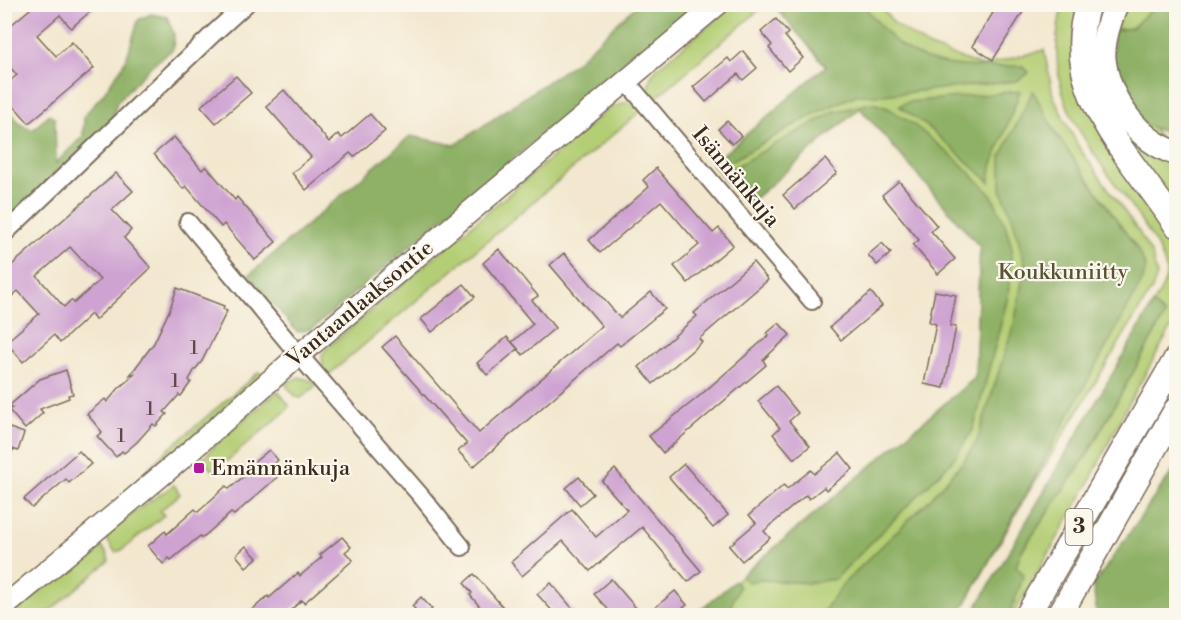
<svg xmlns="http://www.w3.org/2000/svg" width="1181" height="620" viewBox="0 0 1181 620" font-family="'Libre Bodoni',serif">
<rect width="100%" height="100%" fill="#fbf7ec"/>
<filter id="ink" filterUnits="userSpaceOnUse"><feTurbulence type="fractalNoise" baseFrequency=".0167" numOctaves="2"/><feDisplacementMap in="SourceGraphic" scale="12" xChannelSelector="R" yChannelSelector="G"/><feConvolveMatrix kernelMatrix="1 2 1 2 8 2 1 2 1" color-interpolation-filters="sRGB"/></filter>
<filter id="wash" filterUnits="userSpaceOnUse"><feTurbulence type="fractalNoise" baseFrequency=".008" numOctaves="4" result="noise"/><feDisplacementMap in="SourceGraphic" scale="24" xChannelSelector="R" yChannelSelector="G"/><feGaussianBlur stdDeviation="1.35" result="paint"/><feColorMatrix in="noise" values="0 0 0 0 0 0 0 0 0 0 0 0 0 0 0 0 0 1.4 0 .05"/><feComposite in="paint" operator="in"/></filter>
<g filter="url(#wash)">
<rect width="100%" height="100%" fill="#f3e8cf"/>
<g fill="#b4ce74" stroke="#787c49" stroke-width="1.5">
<polygon points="780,4 879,5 895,24 929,47 982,66 1044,50 1053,95 1064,119 1080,149 1139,232 1152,255 1157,276 1152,289 1025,498 959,615 694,616 975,378 980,247 860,108 747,205 712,164 826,66 776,8"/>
<path d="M 734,5 L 765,5 L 652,101 C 647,88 647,80 656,69 Z"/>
<path d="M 1063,5 L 1081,5 L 1073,43 L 1176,242 L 1176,319 L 1125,410 L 1088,485 L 1013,615 L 1005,616 L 1011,610 L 1016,566 L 1021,552 L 1087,455 L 1165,315 L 1153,304 C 1159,294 1168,281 1166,270 C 1163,251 1144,225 1133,209 C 1110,176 1079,138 1065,100 C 1055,71 1054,33 1063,5 Z"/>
<polygon points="1096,5 1108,5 1098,45 1176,162 1176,217 1126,143 1089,29"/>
<polygon points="1125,5 1156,5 1132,28 1115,30"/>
<polygon points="627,102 637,106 642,110 326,377 323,369 322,355 327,348 610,108"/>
<polygon points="259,372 263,375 141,480 141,477 163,454"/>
<polygon points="299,377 312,381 317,385 301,398 296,397 285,384"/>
<polygon points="278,391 289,405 287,410 214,472 202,460 225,435"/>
<polygon points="174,485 180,494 160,511 164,515 122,550 115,552 105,537 137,510"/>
<path d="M 95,544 C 104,547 107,552 109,561 L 45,615 L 11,616 Z"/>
</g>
<g fill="#8fb166" stroke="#656e42" stroke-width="1.5">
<polygon points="637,5 695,5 312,329 297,332 249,275 410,136 455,145 576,62"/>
<path d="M 780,5 L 863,5 C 872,15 881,27 891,37 C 925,71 978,68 1023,66 L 1029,73 L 1017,81 L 882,95 L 856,95 L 816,113 L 717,169 L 712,164 L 826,66 L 776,8 Z"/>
<polygon points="1156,5 1176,5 1176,136 1145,125 1126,104 1112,53 1115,30 1132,28"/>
<polygon points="151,14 167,17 174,34 173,49 150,67 117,102 112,121 5,225 4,101 19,123 33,130 49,114 55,119 56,163 83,136 84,116 103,94 122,67 129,51 138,20"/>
<polygon points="1020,91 990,172 990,182 928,127 899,106 908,102"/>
<polygon points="1033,91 1057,135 1139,251 1146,268 1142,282 959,615 821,615 843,584 929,500 963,462 977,441 1015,320 1025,264 1013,220 1001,189 1001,156"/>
<polygon points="872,103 888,108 913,124 958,161 991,194 1005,224 1012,248 1008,297 973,430 952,461 835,579 809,583 762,580 748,582 741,576 975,378 980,247 860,108 747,205 722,174 833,112"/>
<polygon points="1153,304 1165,315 1087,455 1021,552 1016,566 1024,575 1011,610 1005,615 972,615"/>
<polygon points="1176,467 1176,615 1097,615 1093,586 1162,486"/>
<polygon points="735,581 739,587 727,615 694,615"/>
</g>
<g id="blocks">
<g fill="#cea2d1" fill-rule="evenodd">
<polygon points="36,4 99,4 71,28 60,15 37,35 56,56 72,42 94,68 29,123 4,95 4,86 17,75 4,61 4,31"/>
<polygon points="979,4 1028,4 993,60 972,46 993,13"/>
<polygon points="776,19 788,33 785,36 803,58 788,71 769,48 772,45 761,32"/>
<polygon points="743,51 757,68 743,80 738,74 706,102 693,87 728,58 731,62"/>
<polygon points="236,76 251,93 216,123 201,106"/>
<polygon points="284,90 329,142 338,134 342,138 370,114 385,131 354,157 350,153 306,190 292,173 311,157 266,106"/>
<polygon points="727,121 741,136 732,144 718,129"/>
<polygon points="174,137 202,170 206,166 235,200 237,197 276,242 255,260 224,224 221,227 186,186 183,189 154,154"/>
<polygon points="825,159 837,173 795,209 783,195"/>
<polygon points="656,168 713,233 719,228 733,245 688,283 674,266 699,245 661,201 600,253 589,240 649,187 643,180"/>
<path d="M 116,173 L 133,191 L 112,210 L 131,230 L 124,238 L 151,268 L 95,320 L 91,314 L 60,343 L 54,335 L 23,362 L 6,342 L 39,314 L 18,291 L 4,303 L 4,272 ZM 70,247 L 100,280 L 74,303 L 71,300 L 64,307 L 37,276 Z"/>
<polygon points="899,181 937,226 931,231 955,259 938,274 913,245 919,240 882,195"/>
<polygon points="882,243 891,253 877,265 868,255"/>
<polygon points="499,249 538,296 532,300 555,328 523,355 512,342 533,324 483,263"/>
<polygon points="564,253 620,318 651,292 665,309 620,346 617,343 473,467 458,451 467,444 382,347 395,336 479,433 602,326 550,265"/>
<polygon points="753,262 768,280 699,339 702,342 653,384 639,367 697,316 694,313"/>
<polygon points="464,284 475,297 432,332 421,319"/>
<polygon points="177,288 224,306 223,309 227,311 202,361 194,371 189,380 191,382 181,396 179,395 164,412 167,414 156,426 153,424 137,442 124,453 122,451 116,457 97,436 102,432 87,414 105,399 107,402 119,388 136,373 130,375 154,343 170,309"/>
<polygon points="935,291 956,295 950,326 956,327 944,388 924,384 936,324 929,322"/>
<polygon points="871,292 882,306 841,340 830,327"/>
<polygon points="779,323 790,335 763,360 766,365 663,453 649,436 696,399 769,335 767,333"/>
<polygon points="507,337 518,349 487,375 477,363"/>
<polygon points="66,370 73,394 68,395 69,398 40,409 43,413 25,429 9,410 12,408 9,406 40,379"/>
<polygon points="776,386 798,413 789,421 810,446 794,459 773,434 780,428 758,401"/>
<polygon points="4,426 24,433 18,451 13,449 6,469"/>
<polygon points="269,450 278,460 274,464 282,473 234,515 231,513 202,538 200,536 171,560 169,558 163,564 148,546 165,531 167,534 195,509 198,512 226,486 229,489 250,471 247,468"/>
<polygon points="79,451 91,464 69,483 66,479 32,508 24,499"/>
<polygon points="840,453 853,469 826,490 824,487 809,499 806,495 764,531 770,538 742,561 729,546 756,523 749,515 784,485 787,489 811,470 814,474"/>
<polygon points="684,464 728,515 713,528 669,477"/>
<polygon points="615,469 701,571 688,582 642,527 590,571 563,541 522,576 511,562 572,509 596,537 627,510 602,481"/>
<polygon points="579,477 593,494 580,505 566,488"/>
<polygon points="342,537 351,547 345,552 353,560 304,603 302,600 285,615 246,615 268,596 269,598 298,573 300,576 322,557 320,555"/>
<polygon points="246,546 257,558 246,567 236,555"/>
<polygon points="474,574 510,615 487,615 470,595 472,593 464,583"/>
<polygon points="611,579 642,615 613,615 594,594"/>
<polygon points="551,583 578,615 556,615 537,594"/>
<polygon points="675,591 687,605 674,615 646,615"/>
<polygon points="421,597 432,609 424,615 421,615 412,606"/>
</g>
</g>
</g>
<g filter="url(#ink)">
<use href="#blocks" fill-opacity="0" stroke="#7b6c5c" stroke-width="1.5"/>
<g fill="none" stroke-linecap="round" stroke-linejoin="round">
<defs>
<g id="minor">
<polyline points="626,81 812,301"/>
<polyline points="188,222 299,355 421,496 462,547"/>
<polyline points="4,234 214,33 246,4"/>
</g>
<polyline id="major" points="4,607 187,454 299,355 718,4"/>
<g id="highway">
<path d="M 1088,4 C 1058,92 1133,158 1176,225"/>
<path d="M 1116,4 C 1109,21 1101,45 1104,63 C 1110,102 1139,141 1176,153"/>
<polyline points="1027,616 1176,359"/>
<polyline points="1059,616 1176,410"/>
</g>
</defs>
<use href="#minor" stroke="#7b6c5c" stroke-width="20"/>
<use href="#major" stroke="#7b6c5c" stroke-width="24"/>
<use href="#highway" stroke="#7b6c5c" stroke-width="27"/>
<use href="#minor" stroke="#fff" stroke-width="16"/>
<use href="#major" stroke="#fff" stroke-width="21"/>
<use href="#highway" stroke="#fff" stroke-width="24"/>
</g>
</g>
<rect fill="#b5179e" stroke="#fbf7ec" stroke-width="2" x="193" y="462" width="12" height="12" rx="3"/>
<g text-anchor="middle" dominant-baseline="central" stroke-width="4.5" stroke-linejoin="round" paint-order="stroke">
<g font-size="20" fill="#60484b">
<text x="194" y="348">1</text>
<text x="175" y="381">1</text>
<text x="150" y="409">1</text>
<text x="121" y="436">1</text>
</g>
<rect fill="#fbf7ec" stroke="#75685c" stroke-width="1.5" x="1065.5" y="509" width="27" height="36" rx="4.5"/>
<g font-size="21" font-weight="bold" fill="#3b2a1e">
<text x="1079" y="527">3</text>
</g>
<g font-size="22" fill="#3b2a1e" stroke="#fbf7ec">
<text transform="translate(736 177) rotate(50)">Isännänkuja</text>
<text transform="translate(360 304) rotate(-40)">Vantaanlaaksontie</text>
</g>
<g font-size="22" fill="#595334" stroke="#fbf7ec">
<text x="1063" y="272">Koukkuniitty</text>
</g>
<g font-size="22" fill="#3b2a1e" stroke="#fbf7ec" text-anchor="start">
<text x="211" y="468">Emännänkuja</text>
</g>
</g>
<rect width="1181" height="620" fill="none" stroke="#fbf7ec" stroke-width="24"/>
</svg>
